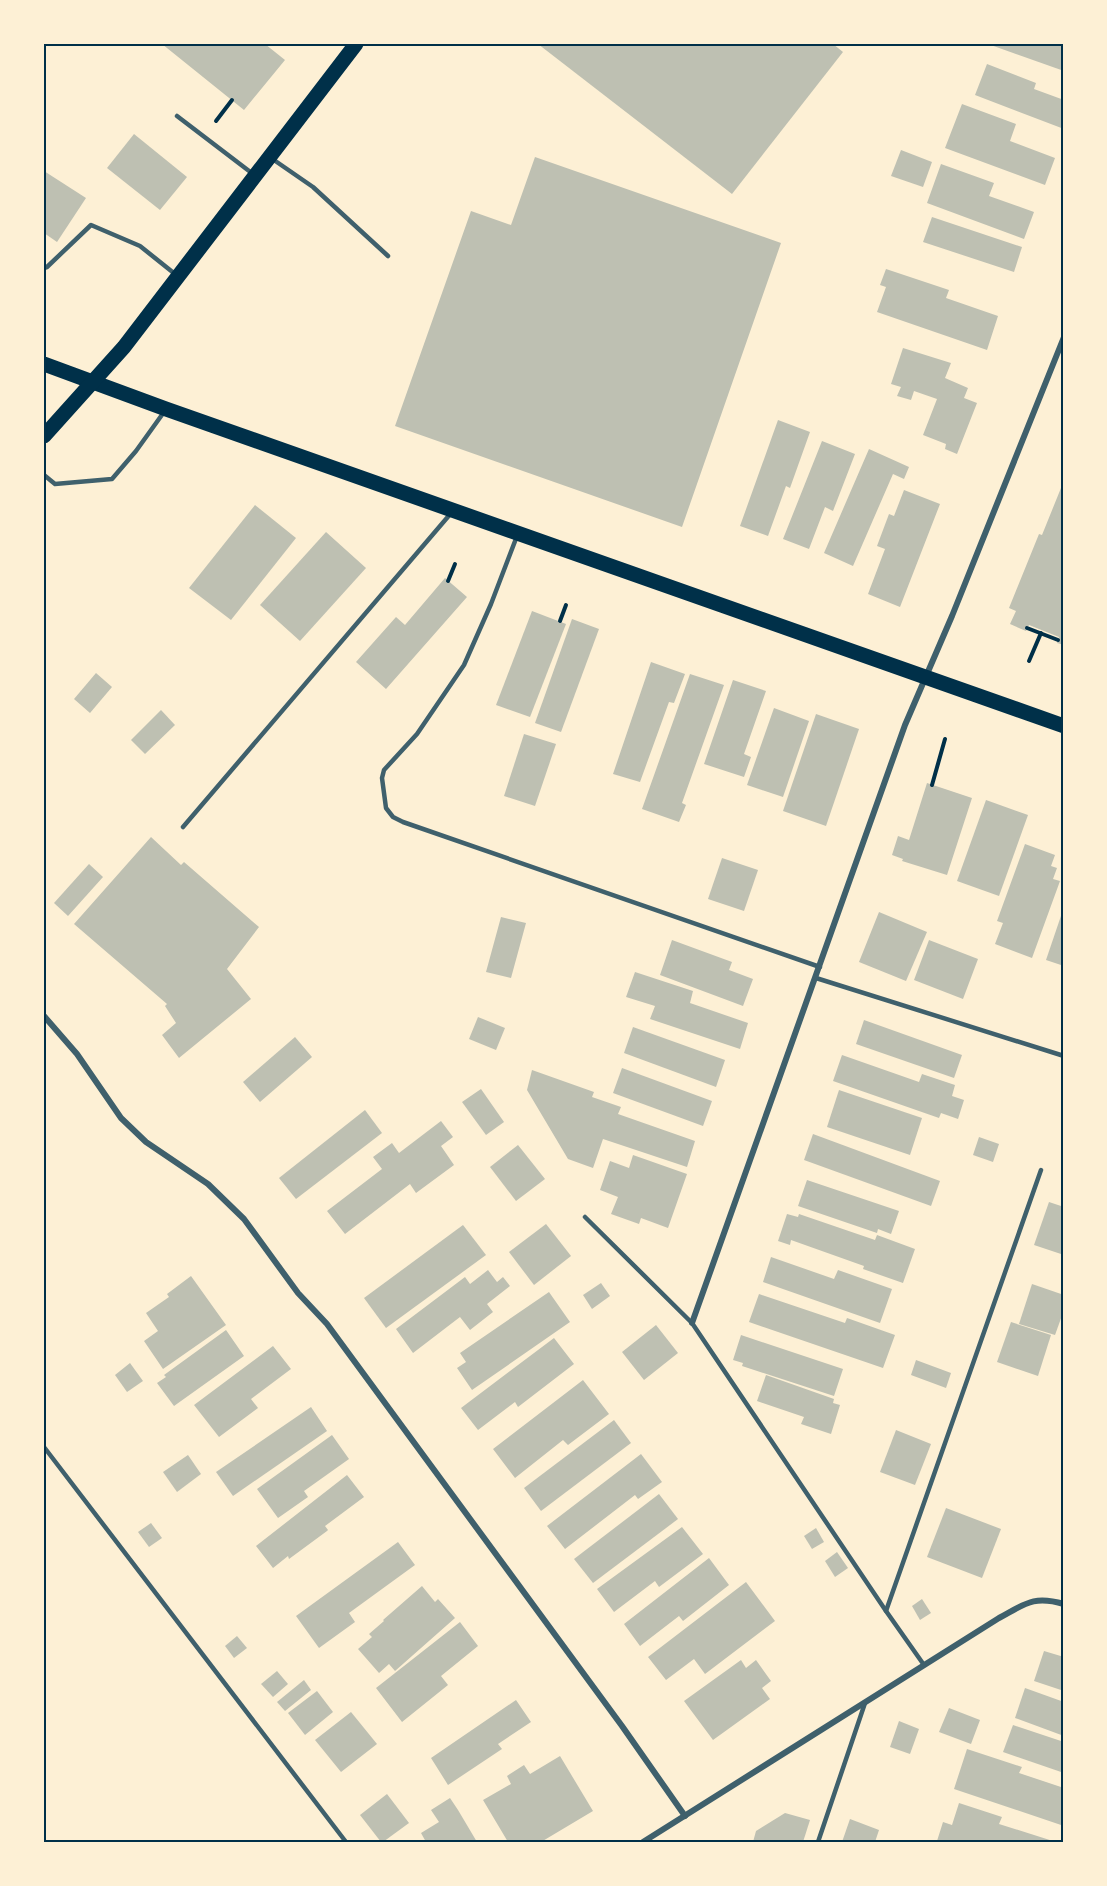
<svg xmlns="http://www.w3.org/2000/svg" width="1107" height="1886" viewBox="0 0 1107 1886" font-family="'Times New Roman',serif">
<rect width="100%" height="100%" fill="#fdf0d5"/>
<g fill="#bec0b2">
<polygon points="162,44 257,44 261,46 265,44 285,60 244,110"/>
<polygon points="538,44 833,44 843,52 732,194"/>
<polygon points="988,44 1064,44 1064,71"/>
<polygon points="987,64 1036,83 1034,89 1064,100 1064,129 975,95"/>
<polygon points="962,104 1016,124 1010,141 1055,158 1045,185 945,148"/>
<polygon points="134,134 187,177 160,210 107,168"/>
<polygon points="901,150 932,162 923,187 891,176"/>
<polygon points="535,157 781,243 682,527 395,426 471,211 511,225"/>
<polygon points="941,164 994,183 989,196 1034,212 1024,239 927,203"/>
<polygon points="44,171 86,198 57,242 44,233"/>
<polygon points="932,217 1022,247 1014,272 923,242"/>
<polygon points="886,269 949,290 946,298 998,316 987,350 877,312 886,287 880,285"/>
<polygon points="903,348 951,363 945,378 968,388 964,398 977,403 957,454 945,449 946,444 923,435 937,399 914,391 911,400 897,396 901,387 891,384"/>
<polygon points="778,420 810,432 790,488 786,486 768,536 740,526"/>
<polygon points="822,441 855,454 833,511 825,507 809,549 783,539"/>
<polygon points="869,449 909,467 904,479 893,474 853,566 824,553"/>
<polygon points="1063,483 1064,645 1057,643 1059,637 1029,625 1026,631 1010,624 1016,611 1009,608 1039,534 1042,535"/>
<polygon points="904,490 940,504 900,607 868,594 885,549 877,546 889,514 894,516"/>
<polygon points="255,505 296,538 231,620 189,588"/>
<polygon points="326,532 366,568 300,641 260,605"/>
<polygon points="445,578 467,597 386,689 356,662 396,617 405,625"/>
<polygon points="532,611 566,624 530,717 496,705"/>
<polygon points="572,619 599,629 561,732 535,723"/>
<polygon points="651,662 685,674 674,703 669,702 640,782 613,774"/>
<polygon points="96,673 112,687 90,713 74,699"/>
<polygon points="690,674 724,685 682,803 686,805 679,822 642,809"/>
<polygon points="733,680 766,691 744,754 751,757 744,777 704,764"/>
<polygon points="774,708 809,721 783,797 747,785"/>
<polygon points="161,710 175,725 145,754 131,740"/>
<polygon points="816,714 859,729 826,826 783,811"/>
<polygon points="524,734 556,744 535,806 504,796"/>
<polygon points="927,783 972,798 947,875 902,861 903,859 892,855 898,836 909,840"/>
<polygon points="986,800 1028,815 999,896 957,881"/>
<polygon points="151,837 181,865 184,862 259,927 227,969 251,999 179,1058 162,1035 176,1023 165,1006 167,1004 74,924"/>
<polygon points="1025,844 1055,855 1051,866 1057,868 1053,879 1060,881 1032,958 995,944 1003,923 997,921"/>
<polygon points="722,858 758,870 744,911 708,899"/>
<polygon points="89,864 103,877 68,916 54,903"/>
<polygon points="1064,907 1064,966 1046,960"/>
<polygon points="879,912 927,932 906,981 859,962"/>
<polygon points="501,917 526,923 511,978 486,972"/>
<polygon points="672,940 732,962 729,970 753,979 743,1006 660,975"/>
<polygon points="929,940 978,959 963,999 914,980"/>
<polygon points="635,972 693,991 690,1003 748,1023 740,1049 650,1019 655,1006 626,997"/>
<polygon points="478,1017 505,1028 496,1050 469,1039"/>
<polygon points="864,1020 962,1055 954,1078 856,1044"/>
<polygon points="633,1027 725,1060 716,1087 624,1053"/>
<polygon points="295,1037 312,1057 260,1102 243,1082"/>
<polygon points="842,1055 919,1082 922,1074 955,1085 952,1096 964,1100 958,1119 941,1113 939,1118 833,1081"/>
<polygon points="622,1068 712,1101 703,1126 613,1093"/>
<polygon points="532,1070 594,1092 592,1097 621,1107 618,1114 695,1141 687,1167 603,1139 593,1168 568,1159 527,1090"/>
<polygon points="481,1089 504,1122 486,1135 462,1102"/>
<polygon points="839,1090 922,1118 910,1155 827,1127"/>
<polygon points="365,1110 382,1133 296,1199 279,1178"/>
<polygon points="441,1121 453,1137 441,1146 454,1165 416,1193 410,1184 345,1234 327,1211 382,1169 373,1157 392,1143 399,1153"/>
<polygon points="813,1134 940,1181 931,1206 804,1160"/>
<polygon points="979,1137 999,1144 993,1162 973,1155"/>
<polygon points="518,1145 545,1179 516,1201 490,1167"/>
<polygon points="633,1155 687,1174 668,1228 641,1218 639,1224 611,1214 618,1197 600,1190 610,1161 629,1168"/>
<polygon points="807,1180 899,1211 891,1234 878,1229 877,1233 798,1206"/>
<polygon points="1049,1202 1064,1207 1064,1255 1034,1245"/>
<polygon points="787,1214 798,1217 799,1214 875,1240 877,1235 915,1249 903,1283 863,1269 864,1266 791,1240 790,1245 778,1241"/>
<polygon points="546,1224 571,1256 534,1285 509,1252"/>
<polygon points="463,1225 486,1255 386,1328 364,1298"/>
<polygon points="771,1257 834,1279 838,1270 892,1289 880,1323 763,1282"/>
<polygon points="488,1270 497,1282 503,1277 510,1286 487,1304 493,1312 470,1330 460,1317 413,1353 396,1329 465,1277 470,1284"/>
<polygon points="191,1276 226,1325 163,1369 144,1341 158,1331 146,1313 169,1297 167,1294"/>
<polygon points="601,1283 610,1296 592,1309 583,1295"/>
<polygon points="1032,1284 1064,1295 1064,1310 1055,1335 1019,1324"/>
<polygon points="549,1292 570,1322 472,1390 457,1368 466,1362 460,1353"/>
<polygon points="759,1294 845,1323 847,1318 895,1335 883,1368 749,1322"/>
<polygon points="1011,1322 1051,1335 1038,1376 997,1362"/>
<polygon points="656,1325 678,1353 644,1380 622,1352"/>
<polygon points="226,1330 244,1356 174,1406 157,1383 166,1377 164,1375"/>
<polygon points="741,1335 843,1369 834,1396 742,1366 743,1363 733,1360"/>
<polygon points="554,1338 574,1364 518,1407 515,1402 478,1430 461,1408"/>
<polygon points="273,1346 291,1369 251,1399 258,1408 219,1437 194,1405"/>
<polygon points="916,1360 951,1373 946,1388 911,1375"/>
<polygon points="130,1363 143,1381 127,1392 115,1375"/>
<polygon points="766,1375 834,1399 833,1403 840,1405 831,1434 801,1424 804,1417 757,1401"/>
<polygon points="583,1380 609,1414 568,1445 563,1440 515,1478 493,1449"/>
<polygon points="311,1407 327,1431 233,1496 216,1472"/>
<polygon points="614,1420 631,1443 541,1511 524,1488"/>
<polygon points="896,1430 931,1444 915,1485 880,1472"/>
<polygon points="332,1435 349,1459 304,1491 308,1497 278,1518 257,1489"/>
<polygon points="641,1454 662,1482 638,1499 635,1495 565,1549 547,1526"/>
<polygon points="188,1455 201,1474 177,1492 163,1472"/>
<polygon points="347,1475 364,1497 325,1526 328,1530 327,1531 289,1559 288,1556 273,1568 256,1546"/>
<polygon points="659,1494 678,1519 593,1583 574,1559"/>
<polygon points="946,1508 1001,1529 982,1578 927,1557"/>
<polygon points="151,1523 162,1538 149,1547 138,1532"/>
<polygon points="682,1527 703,1554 659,1587 655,1581 614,1612 597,1589"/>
<polygon points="816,1528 824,1542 812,1549 804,1536"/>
<polygon points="398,1542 415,1565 349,1613 355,1622 319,1648 296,1616"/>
<polygon points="837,1552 848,1568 835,1577 825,1561"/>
<polygon points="709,1558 729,1585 683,1621 679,1616 640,1646 624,1624"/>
<polygon points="746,1582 775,1621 705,1674 694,1659 666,1680 648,1657"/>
<polygon points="422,1586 435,1602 438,1599 455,1618 395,1671 389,1664 379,1673 358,1649 372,1637 369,1634 384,1621 383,1620"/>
<polygon points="922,1599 931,1613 920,1620 912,1606"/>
<polygon points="460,1622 478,1646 441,1676 448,1685 402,1722 376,1688"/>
<polygon points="237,1636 247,1648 234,1658 225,1646"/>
<polygon points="1044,1651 1064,1657 1064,1691 1034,1681"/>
<polygon points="741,1660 746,1668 756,1660 771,1681 762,1688 770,1699 713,1740 684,1701"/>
<polygon points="277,1671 288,1684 273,1697 261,1684"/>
<polygon points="304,1680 311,1690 285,1711 277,1702"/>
<polygon points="1025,1688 1064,1702 1064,1736 1015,1718"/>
<polygon points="317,1691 333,1712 305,1735 288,1713"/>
<polygon points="516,1700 531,1722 498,1744 502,1749 448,1785 431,1758"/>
<polygon points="949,1708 980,1720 971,1744 939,1732"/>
<polygon points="351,1712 377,1744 341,1772 315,1740"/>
<polygon points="899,1721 919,1729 910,1754 890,1747"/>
<polygon points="1013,1725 1064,1742 1064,1773 1003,1752"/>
<polygon points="967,1749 1022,1767 1019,1773 1064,1788 1064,1826 954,1789"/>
<polygon points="560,1756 593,1811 541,1842 508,1842 483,1800 511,1784 507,1776 524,1765 530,1774"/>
<polygon points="387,1794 409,1823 383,1842 381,1842 360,1815"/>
<polygon points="450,1798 458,1810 477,1842 426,1842 421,1833 439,1822 431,1810"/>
<polygon points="959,1803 1002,1817 999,1824 1056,1842 942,1842 937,1841 943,1822 952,1825"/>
<polygon points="785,1813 810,1820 803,1842 753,1842 756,1831"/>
<polygon points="850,1819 879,1830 875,1842 842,1842"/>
</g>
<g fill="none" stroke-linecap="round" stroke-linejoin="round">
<g stroke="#003049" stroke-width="4">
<polyline points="216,121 232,100"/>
<polyline points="448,581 455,564"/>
<polyline points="560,621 566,605"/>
<polyline points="1027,628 1058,640"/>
<polyline points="1029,661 1041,633"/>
<polyline points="932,785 945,739"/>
</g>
<g stroke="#3f606c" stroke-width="4.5">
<polyline points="177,116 253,174"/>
<polyline points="271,158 313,187 388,256"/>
<polyline points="44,268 47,267 91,225 140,246 175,274"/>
<polyline points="44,475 55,484 112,479 136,451 164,412"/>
<polyline points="517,536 491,604 464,665 417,734 384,770 382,778 386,808 393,817 403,822 820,967"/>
<polyline points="183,827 452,512"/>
<polyline points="816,978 1064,1056"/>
<polyline points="585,1217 692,1323 886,1611 924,1665"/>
<polyline points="44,1447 346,1842"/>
<polyline points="886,1611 1041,1170"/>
<polyline points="818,1842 865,1703"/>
</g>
<g stroke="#3f606c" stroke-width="6">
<polyline points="44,1016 77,1054 121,1118 146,1142 208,1184 244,1219 298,1293 327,1324 622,1726 685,1816"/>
<polyline points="692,1323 905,725 952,616 1064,337"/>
<path d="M 643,1842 L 999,1618 C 1025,1604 1033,1595 1064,1604"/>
</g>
<g stroke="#003049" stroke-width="15">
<polyline points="44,364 166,409 1064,726"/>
<polyline points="44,436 124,347 356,44"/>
</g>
</g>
<rect width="1107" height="1886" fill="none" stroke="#fdf0d5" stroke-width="90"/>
<rect x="45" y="45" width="1017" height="1796" fill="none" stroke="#003049" stroke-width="2"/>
</svg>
